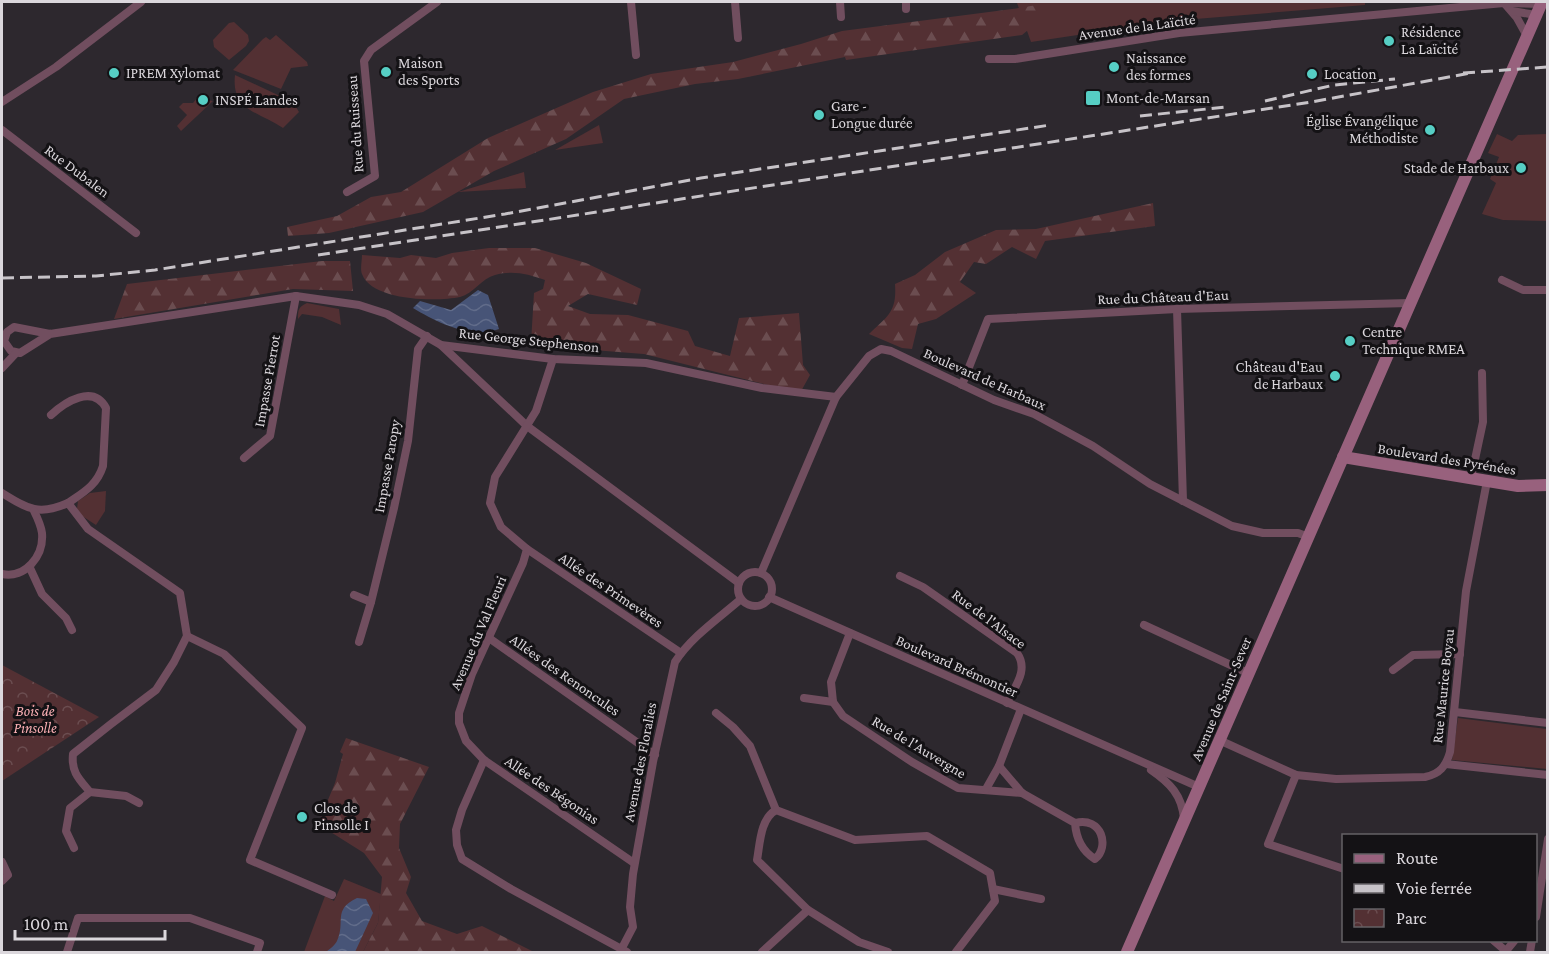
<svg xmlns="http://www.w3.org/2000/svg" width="1549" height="954" viewBox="0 0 1549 954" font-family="'Crimson Pro',serif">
<defs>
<pattern id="forest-firs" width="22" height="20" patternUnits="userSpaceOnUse" patternTransform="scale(1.5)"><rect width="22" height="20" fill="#533033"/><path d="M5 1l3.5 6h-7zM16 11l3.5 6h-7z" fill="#6b4d50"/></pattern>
<pattern id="park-crowns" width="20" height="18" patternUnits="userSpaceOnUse" patternTransform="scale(1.5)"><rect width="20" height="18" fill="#533033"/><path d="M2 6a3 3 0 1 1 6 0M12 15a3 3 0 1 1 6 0" fill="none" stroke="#6b4d50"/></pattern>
<pattern id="water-waves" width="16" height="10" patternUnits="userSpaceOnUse" patternTransform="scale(1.5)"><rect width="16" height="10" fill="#475477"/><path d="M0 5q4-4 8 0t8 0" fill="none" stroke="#616c8a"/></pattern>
</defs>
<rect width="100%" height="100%" fill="#2d282e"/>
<g fill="#533033">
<polygon points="1025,2 1365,2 1365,5 1171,21 1031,42 1017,3"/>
<polygon points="234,22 248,35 249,41 246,46 229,60 214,47 213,40 229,23"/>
<polygon points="276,35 307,62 308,66 291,68 281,89 233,70 263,39 266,37 270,40"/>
<path d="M 235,75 L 280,96 L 287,96 L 287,102 L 293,102 L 299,112 L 283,128 C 260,112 231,111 235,75 Z"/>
<polygon points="197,98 213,101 181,131 177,126 187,115 179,107 183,103 193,103"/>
<polygon points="599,125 603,143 555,150"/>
<polygon points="1497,134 1512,141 1518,135 1547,134 1547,221 1503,220 1482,214 1496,183 1490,179 1499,157 1488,153"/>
<polygon points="524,172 526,188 458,192"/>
<path d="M 307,303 L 339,309 L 341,325 L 322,317 L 302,314 L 298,319 C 298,310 298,307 307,303 Z"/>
<polygon points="106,491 105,511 96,525 82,516 77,509 78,501 90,493"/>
<polygon points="1458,718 1547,729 1547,769 1452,760"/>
<polygon points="344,879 381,894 378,923 363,952 304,952 325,896 334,901"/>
</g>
<g fill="url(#forest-firs)">
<polygon points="1055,2 1062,2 1022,35 846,60 845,57 738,79 695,84 624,99 566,139 494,171 423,212 329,233 288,236 287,227 337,216 371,197 401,192 488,138 593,92 651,74 733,62 801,44 842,31 1019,8"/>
<path d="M 1153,203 L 1155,226 L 1045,241 L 1036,259 L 1012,247 L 986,264 L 974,262 L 960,282 L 976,293 L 936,319 L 918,324 L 912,349 L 902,348 L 869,334 C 888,316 897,312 895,284 L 915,275 L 945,252 L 996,230 L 1036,229 Z"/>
<path d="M 489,248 L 535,248 L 586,263 L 641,289 L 637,305 L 588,294 L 568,306 L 590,314 L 628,315 L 688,331 L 695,346 L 730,356 L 739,318 L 799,313 L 803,365 L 810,375 L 800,393 L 644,354 L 542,346 L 531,343 L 534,293 L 543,289 L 545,280 C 528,274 513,270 495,275 C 482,278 473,294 460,297 C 436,302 372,301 362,274 C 360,269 362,261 362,255 L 400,258 L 411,255 L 436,258 L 452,253 Z"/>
<polygon points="322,261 350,261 353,291 293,289 114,319 127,284"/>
<polygon points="346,738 429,767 400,824 399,848 411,877 406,893 422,921 457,934 482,926 534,952 363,952 378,923 382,877 364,853 318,824 335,783 343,754 340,752"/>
</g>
<polygon fill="url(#park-crowns)" points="2,665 99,717 2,781"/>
<g fill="url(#water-waves)">
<path d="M 478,290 L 488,295 L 499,329 C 470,339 438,323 413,308 L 420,301 L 451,310 Z"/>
<path d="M 357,898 L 366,899 L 373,913 L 355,952 L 326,952 C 330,949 335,945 337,941 C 346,922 332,910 357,898 Z"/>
</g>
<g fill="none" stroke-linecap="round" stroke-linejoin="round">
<g stroke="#714e5f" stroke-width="8">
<polyline points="631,2 636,55"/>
<polyline points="735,2 738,38"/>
<polyline points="840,2 841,17"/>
<polyline points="906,2 906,9"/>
<polyline points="1504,3 1517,18 1527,36"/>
<polyline points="1512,11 1536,15"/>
<polyline points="989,59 1015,59 1179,33 1504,3 1541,4"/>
<polyline points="2,102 56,67 141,2"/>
<polyline points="2,130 136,233"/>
<polyline points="347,192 375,176 364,61 371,50 437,2"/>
<polyline points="1502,280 1523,290 1548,290"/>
<polyline points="1177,309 1183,501"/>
<polyline points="50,334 20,353 11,351 4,341 7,332 14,327 50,334 296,296 359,305 387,314 441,345 553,359 646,363 762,388 836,397"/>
<polyline points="441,345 527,426 739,583"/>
<polyline points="553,359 536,411 495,477 490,503 501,527 527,549 523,563 472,674 459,713 459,723 466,741 484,760 634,863"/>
<polyline points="2,368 16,353"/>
<polyline points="962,385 988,319 1177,309 1410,303"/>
<path d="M 51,415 C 65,402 93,384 106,408 L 103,466 C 97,485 84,492 68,503"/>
<polyline points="244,458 270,436 296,296"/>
<polyline points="1471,478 1483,422 1482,373"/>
<path d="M 2,493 C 28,509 39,516 68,503 L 88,529 L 180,593 L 187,636 L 174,662 L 156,690 L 111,724 L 73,754 C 71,772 79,779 90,792 L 126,796 L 139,803"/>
<polyline points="527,549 681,653"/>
<polyline points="30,568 42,594 66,618 72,630"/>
<circle cx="755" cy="589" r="17"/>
<polyline points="761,573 836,397 869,356 881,349 891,351 994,400 1034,414 1093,446 1150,484 1232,526 1263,533 1298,533 1309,537"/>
<path d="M 2,574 C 25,579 44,556 42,533 C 41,526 37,517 34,511"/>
<path d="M 900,576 L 923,587 L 1017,653 C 1029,670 1015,686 1007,703"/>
<polyline points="354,595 371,602 394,508 408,441 418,349 427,336"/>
<polyline points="769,597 1199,787"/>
<polyline points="1144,625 1248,673"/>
<polyline points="850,633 831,682 833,702 843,716 912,762 958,788 1022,793"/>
<polyline points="187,636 224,654 302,728 250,860 332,895"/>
<polyline points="489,638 655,755"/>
<polyline points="359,642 371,602"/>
<polyline points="1393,670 1413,655 1460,654"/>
<polyline points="804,698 833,702"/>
<polyline points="1455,712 1548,723"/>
<polyline points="716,713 733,727 750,746 776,810"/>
<path d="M 1219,740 L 1296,775 L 1336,779 L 1425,777 C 1440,774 1446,766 1450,752 L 1466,591 L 1487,481"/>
<polyline points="484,760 462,810 456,830 457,845 462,859 511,889 627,952"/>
<polyline points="1446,764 1548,775"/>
<path d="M 999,766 L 1022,793 L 1075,823 C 1076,837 1082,851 1095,859 C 1110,847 1102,816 1075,823"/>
<path d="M 1151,770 C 1170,783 1182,795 1184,819"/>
<polyline points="1296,775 1268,844 1344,869"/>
<polyline points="986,789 999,766 1021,709"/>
<polyline points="776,810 855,840 927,836 990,873 995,901 956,952"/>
<path d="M 776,810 C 760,819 760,844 757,860 L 808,910 L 859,942 L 888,952"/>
<polyline points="74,848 66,831 70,808 90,792"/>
<polyline points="2,862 8,875 2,881"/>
<polyline points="993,889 1041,899"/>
<polyline points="1536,917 1548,839"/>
<polyline points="1493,940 1507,952"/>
<path d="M 622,948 L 633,927 L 630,907 L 633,874 L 653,762 L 675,662 C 691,637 719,618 741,599"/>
<polyline points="1506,951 1515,940"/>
<polyline points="67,952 78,918 190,918 260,943 257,952"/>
<polyline points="762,952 808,910"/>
<polyline points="1530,952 1532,940"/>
</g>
<g stroke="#98617d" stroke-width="12">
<polyline points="1343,457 1518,486 1548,485"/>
<polyline points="1127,952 1542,2"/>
</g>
<g stroke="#c7c3c8" stroke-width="3" stroke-dasharray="12 6" stroke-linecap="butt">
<polyline points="1463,73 1548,67"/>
<polyline points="1265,101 1334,85 1395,79"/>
<polyline points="1140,116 1226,107"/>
<polyline points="318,255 1311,102 1471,73"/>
<polyline points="2,278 96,276 155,270 505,214 701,178 1050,125"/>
</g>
</g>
<g fill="#56cec4" stroke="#141215" stroke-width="2">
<circle cx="1389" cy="41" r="6"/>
<circle cx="1114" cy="67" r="6"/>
<circle cx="386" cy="72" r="6"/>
<circle cx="114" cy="73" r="6"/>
<circle cx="1312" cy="74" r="6"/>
<rect x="1085" y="90" width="16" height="16" rx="3"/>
<circle cx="203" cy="100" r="6"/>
<circle cx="819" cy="115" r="6"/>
<circle cx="1430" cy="130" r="6"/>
<circle cx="1521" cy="168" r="6"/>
<circle cx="1350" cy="341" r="6"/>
<circle cx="1335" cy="376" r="6"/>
<circle cx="302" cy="817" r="6"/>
</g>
<g text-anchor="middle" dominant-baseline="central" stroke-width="6" stroke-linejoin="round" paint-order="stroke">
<g font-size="15" fill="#dbd7dc" stroke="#141215">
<text transform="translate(1137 27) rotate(-8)">Avenue de la Laïcité</text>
<text transform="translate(355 124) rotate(-94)">Rue du Ruisseau</text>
<text transform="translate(77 171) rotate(37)">Rue Dubalen</text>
<text transform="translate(1163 297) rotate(-2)">Rue du Château d'Eau</text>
<text transform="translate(529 340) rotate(6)">Rue George Stephenson</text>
<text transform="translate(985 379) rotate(24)">Boulevard de Harbaux</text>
<text transform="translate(267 381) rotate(-80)">Impasse Pierrot</text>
<text transform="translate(1447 459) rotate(9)">Boulevard des Pyrénées</text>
<text transform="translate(387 466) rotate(-80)">Impasse Paropy</text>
<text transform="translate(611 590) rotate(34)">Allée des Primevères</text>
<text transform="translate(989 619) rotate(37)">Rue de l'Alsace</text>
<text transform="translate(478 633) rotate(-67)">Avenue du Val Fleuri</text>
<text transform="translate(957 666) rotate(24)">Boulevard Brémontier</text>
<text transform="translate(565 675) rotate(35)">Allées des Renoncules</text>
<text transform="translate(1443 686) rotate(-84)">Rue Maurice Boyau</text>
<text transform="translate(1221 699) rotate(-67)">Avenue de Saint-Sever</text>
<text transform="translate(919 747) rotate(31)">Rue de l'Auvergne</text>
<text transform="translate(640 762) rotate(-79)">Avenue des Floralies</text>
<text transform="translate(552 790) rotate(34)">Allée des Bégonias</text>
</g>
<g font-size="15" fill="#dbd7dc" stroke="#141215" text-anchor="start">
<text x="1401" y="32">Résidence<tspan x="1401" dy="17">La Laïcité</tspan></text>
<text x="1126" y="58">Naissance<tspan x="1126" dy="17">des formes</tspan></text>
<text x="398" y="63">Maison<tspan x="398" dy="17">des Sports</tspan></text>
<text x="126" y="73">IPREM Xylomat</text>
<text x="1324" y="74">Location</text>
<text x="1106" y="98">Mont-de-Marsan</text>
<text x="215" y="100">INSPÉ Landes</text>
<text x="831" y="106">Gare -<tspan x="831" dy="17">Longue durée</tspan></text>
<text x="1418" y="121" text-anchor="end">Église Évangélique<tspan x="1418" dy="17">Méthodiste</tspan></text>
<text x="1509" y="168" text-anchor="end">Stade de Harbaux</text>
<text x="1362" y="332">Centre<tspan x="1362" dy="17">Technique RMEA</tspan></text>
<text x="1323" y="367" text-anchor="end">Château d'Eau<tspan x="1323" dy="17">de Harbaux</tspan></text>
<text x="314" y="808">Clos de<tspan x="314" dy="17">Pinsolle I</tspan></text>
</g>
<g font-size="15" font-style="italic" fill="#faafb4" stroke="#141215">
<text x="35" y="711">Bois de<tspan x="35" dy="17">Pinsolle</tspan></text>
</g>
</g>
<rect width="1549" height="954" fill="none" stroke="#dbd7dc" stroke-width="6"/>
<rect x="1342" y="834" width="195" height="108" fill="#141215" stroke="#646165" stroke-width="1.5"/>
<rect x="1354" y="854" width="30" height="9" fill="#98617d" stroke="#646165" stroke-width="1.5"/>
<text x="1396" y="864" font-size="18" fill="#dbd7dc">Route</text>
<rect x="1354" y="884" width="30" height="9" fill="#c7c3c8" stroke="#646165" stroke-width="1.5"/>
<text x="1396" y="894" font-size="18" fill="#dbd7dc">Voie ferrée</text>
<rect x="1354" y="909" width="30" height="18" fill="url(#park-crowns)" stroke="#646165" stroke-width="1.5"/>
<text x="1396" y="924" font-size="18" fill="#dbd7dc">Parc</text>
<path d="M15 930v9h150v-9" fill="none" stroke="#dbd7dc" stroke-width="3"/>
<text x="24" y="930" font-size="18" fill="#dbd7dc" stroke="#141215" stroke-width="4.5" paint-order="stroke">100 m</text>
</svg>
